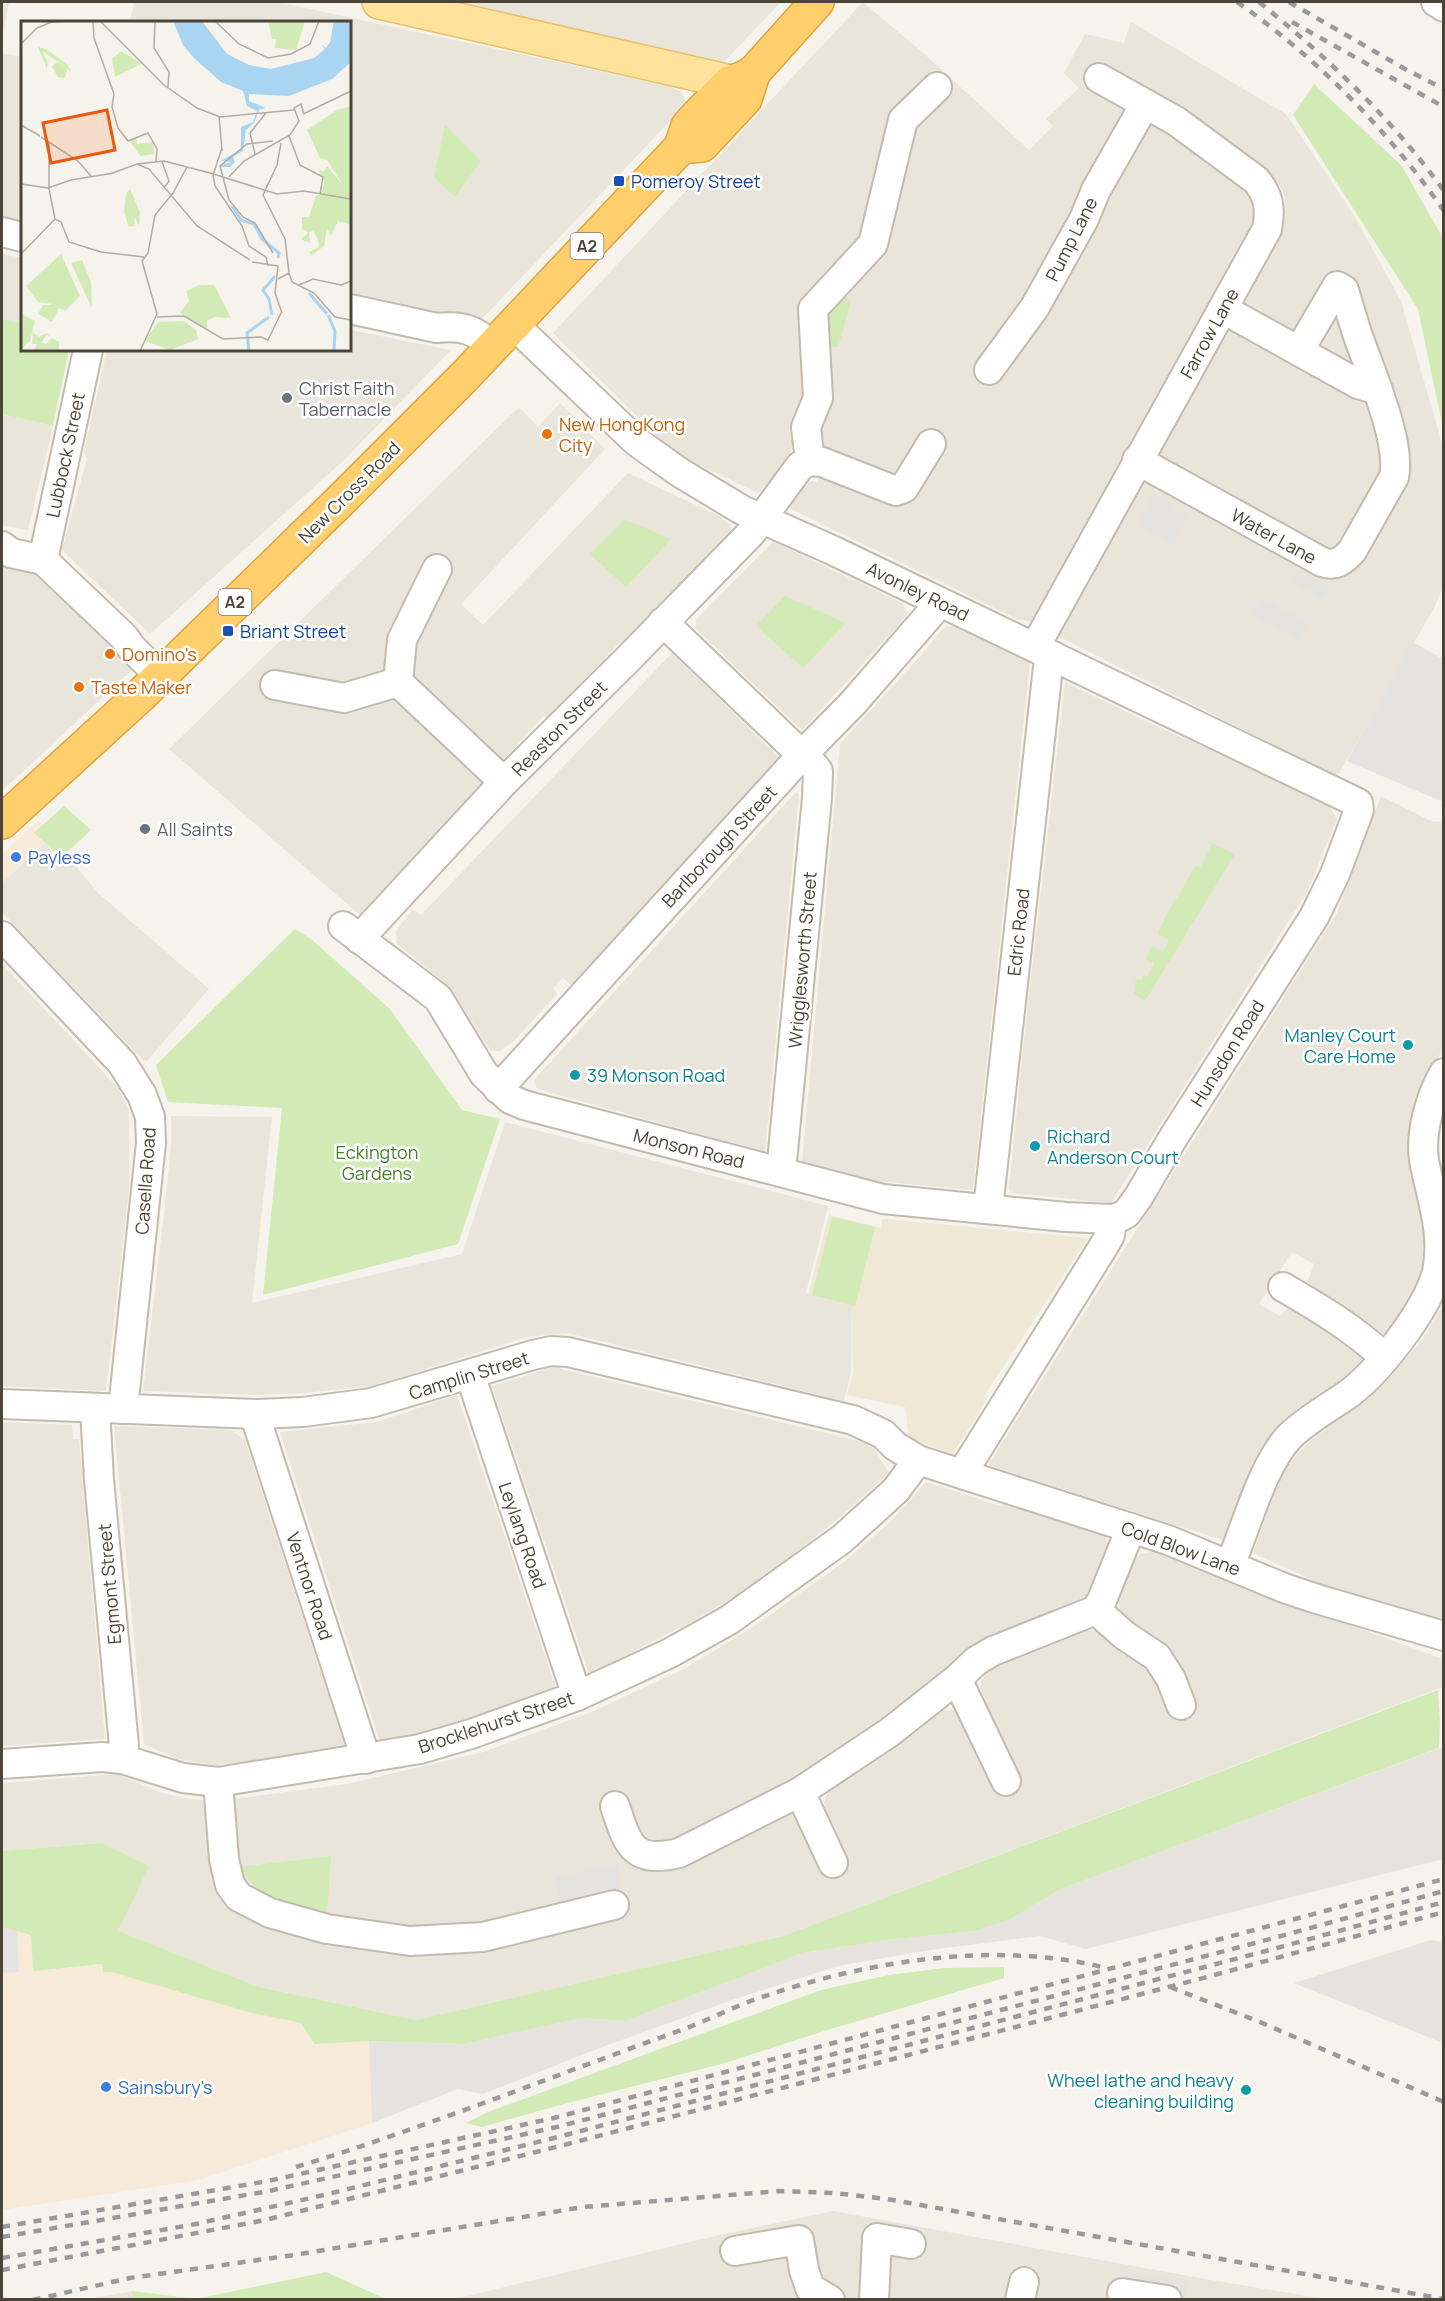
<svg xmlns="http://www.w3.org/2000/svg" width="1445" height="2301" viewBox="0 0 1445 2301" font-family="Manrope,sans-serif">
<rect width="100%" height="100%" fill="#f6f3ec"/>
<g fill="#eae5da">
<polygon points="2,2 9,2 2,40"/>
<polygon points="134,2 278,2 672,87 681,91 685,101 670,121 480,321 350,292 350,22 130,22"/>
<polygon points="452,2 778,2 780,3 724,62"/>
<polygon points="863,2 930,59 1029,150 1053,126 1046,119 1079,88 1064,73 1085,34 1124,43 1131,22 1286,114 1355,217 1401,301 1443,447 1443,587 1435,606 1337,777 1060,637 1060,628 1079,592 1284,225 1285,197 1280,186 1266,170 1181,107 1129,77 1100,61 1087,82 1170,132 1251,193 1259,210 1251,231 1032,622 1017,619 791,509 790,503 810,481 817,482 829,449 793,445 784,465 758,493 674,453 553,333"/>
<polygon points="2,53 22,57 22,223 2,218"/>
<polygon points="2,254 22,258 22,324 2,319"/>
<polygon points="350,330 451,350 343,461 150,634 62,550 87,459 84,452 107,350 350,350"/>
<polygon points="560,403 605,449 461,604 483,625 628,473 719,516 730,525 732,534 625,644 621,641 547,719 543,716 362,917 169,749 519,407 538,427"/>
<polygon points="2,414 53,426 28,530 2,525"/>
<polygon points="774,542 902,603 908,615 802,730 695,628 696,620 770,544"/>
<polygon points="2,558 43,567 135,665 132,670 2,791"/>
<polygon points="952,626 1030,662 973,1190 875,1181 802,1162 840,744 923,653 944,627"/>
<polygon points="672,653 779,757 572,985 562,978 553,988 557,994 514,1041 500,1051 491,1051 449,986 397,944 396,931 412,909 421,915"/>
<polygon points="1065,682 1143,720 1327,802 1337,819 1307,892 1111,1203 1011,1193 1009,1188 1024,1039"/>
<polygon points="796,792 799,794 765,1152 537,1089 534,1080"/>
<polygon points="1381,796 1433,822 1443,821 1443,1048 1422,1090 1428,1246 1420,1289 1389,1335 1383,1334 1310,1287 1308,1280 1314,1264 1292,1252 1259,1304 1280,1316 1287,1309 1297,1310 1332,1331 1362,1356 1363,1361 1359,1367 1245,1487 1223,1540 988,1465 1337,913"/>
<polygon points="52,837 98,893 209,989 147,1061 143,1060 2,912 2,883"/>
<polygon points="2,964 118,1088 129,1110 129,1190 106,1391 2,1386"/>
<polygon points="171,1116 272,1117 252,1303 462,1254 505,1122 828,1206 806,1293 852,1305 851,1373 844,1401 567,1333 527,1337 372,1386 304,1393 259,1395 143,1391 167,1188 171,1142"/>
<polygon points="1443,1305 1443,1619 1420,1615 1352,1598 1253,1553 1273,1497 1282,1476 1294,1458 1311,1440 1366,1400 1387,1381 1425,1336"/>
<polygon points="553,1367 871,1444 889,1473 839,1518 753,1586 689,1623 589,1674 492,1386"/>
<polygon points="457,1395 556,1688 445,1733 379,1739 280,1432 377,1422"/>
<polygon points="2,1422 72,1425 73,1439 79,1439 105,1739 2,1746"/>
<polygon points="114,1426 231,1430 245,1440 345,1747 280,1758 214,1765 177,1759 144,1744"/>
<polygon points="926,1482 1001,1506 1004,1501 1102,1533 1106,1538 1109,1551 1090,1594 978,1646 902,1706 816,1766 756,1800 779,1812 829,1821 824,1804 827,1794 832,1788 904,1740 934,1713 952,1710 959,1712 969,1725 991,1716 980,1687 981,1682 986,1673 1011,1659 1084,1629 1100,1632 1126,1656 1137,1628 1124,1619 1119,1609 1119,1592 1135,1559 1141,1554 1150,1552 1159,1551 1276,1598 1443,1659 1443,1687 783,1936 416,2020 259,1987 117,1931 101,1843 2,1851 2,1783 117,1774 162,1793 185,1798 207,1801 234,1799 347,1784 483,1752 594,1711 684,1669 753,1627 844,1562 890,1522"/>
<polygon points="833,2211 1211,2280 1325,2299 451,2300 719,2235"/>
<polygon points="132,2291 133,2299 88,2299"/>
</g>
<g fill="#f7ead8">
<polygon points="39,820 52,837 2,883 2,854"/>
<polygon points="2,1927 31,1934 33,1970 102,1964 103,1972 111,1972 248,2012 301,2023 314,2044 369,2041 372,2123 198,2180 2,2210"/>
</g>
<polygon fill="#e6e2dd" points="1443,1747 1443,1859 1086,1949 1039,1936 930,1950 838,1966 732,2000 597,2049 483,2094 458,2089 372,2123 369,2041 463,2044 582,2018 625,2021 803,1953 886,1940 974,1931 1009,1920 1061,1889"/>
<polygon fill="#efe8d6" points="829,1215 882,1228 882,1220 886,1219 1088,1238 984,1396 987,1399 953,1454 909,1438 905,1407 847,1395 853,1373 852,1305 808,1295"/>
<g fill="#d2eab5">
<polygon points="1314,84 1401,165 1443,238 1443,428 1418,309 1293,115"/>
<polygon points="445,125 481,161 455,197 434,177"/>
<polygon points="840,292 851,302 838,347 825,347 825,308"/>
<polygon points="2,319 22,324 22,350 69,350 53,426 2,414"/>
<polygon points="625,519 671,539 626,587 590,554"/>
<polygon points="785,596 846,623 803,668 756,626"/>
<polygon points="64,806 91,830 62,857 34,833"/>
<polygon points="1212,843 1235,854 1145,1001 1134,994 1136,979 1142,980 1143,975 1148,976 1154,963 1146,959 1151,946 1163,952 1169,940 1157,934 1174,900 1176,900 1195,866 1200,868"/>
<polygon points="295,929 311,939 390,1009 462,1110 500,1119 458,1244 263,1295 282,1108 168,1102 156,1065"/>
<polygon points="832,1217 875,1227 855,1306 812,1295"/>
<polygon points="1438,1690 1440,1722 1439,1748 1061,1889 1009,1920 974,1931 886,1940 803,1953 625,2021 582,2018 463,2044 370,2041 314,2044 301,2023 248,2012 111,1972 103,1972 102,1964 33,1971 31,1935 2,1927 2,1851 101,1843 149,1866 118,1931 259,1987 416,2020 783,1936"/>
<path d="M 331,1856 L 327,1915 C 287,1905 264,1904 239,1867 Z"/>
<polygon points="1004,1967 1004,1978 824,2031 725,2063 560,2105 482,2127 466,2123 488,2112 821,1990 889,1975 944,1968"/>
<polygon points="326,2272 386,2299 133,2300 132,2291 196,2299"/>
</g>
<g fill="#e5e3e0">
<polygon points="1155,492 1175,503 1172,508 1187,518 1172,545 1138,524"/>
<polygon points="1299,569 1329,587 1322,599 1292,581"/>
<polygon points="1261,598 1308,623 1299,641 1251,615"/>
<polygon points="1413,642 1443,659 1443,802 1347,761"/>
<polygon points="617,1865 626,1913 563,1925 555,1877"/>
<polygon points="2,1927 17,1931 19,1972 2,1973"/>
<polygon points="1431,1940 1443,1942 1443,2043 1294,1983"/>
<polygon points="1125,2272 1188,2282 1185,2299 1167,2299 1122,2293"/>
</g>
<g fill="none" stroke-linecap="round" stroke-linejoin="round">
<defs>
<g id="minor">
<polyline points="1436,2 1444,7"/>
<polyline points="2,232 22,237"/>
<path d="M 350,309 L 437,328 C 463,325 475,330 493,346"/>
<polyline points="1223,309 1358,384 1378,390"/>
<polyline points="989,370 1035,307 1084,219 1096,190 1145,104"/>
<path d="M 1137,460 L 1322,562 C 1335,567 1343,561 1352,551 L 1394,477 C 1402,441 1368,367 1356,330 C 1352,317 1348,304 1344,290 L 1337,286 L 1299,351"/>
<polyline points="810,461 806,427 818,398 813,309 873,244 903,120 937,87"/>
<polyline points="2,546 11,553 43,560 124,637 131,647 160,676"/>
<polyline points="43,560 88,350"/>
<polyline points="663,622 802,755"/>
<path d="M 1035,647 L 1267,229 C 1271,209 1269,196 1256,180 L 1176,121 L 1099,78"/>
<polyline points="398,682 402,640 437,569"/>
<polyline points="275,685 344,698 398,682 504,782"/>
<polyline points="343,926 438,998 484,1074 510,1099 524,1105 883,1199 1066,1217 1112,1219 1120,1217 1127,1213 1139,1196 1173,1138 1314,917 1335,874 1359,810 1358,803 832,550 742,510 679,472 637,442 514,325"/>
<polyline points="2,936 122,1063 142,1095 150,1117 151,1143 123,1409"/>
<polyline points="359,939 504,782 628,659 751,533 800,466 810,461 822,462 896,491 904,488 931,444"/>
<polyline points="498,1089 802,755 853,703 932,612 938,601"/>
<polyline points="781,1172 817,798 818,771 804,754"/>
<polyline points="988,1209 1048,667 1053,656"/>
<path d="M 1283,1287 C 1319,1308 1353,1328 1384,1357"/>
<polyline points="470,1374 577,1696"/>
<polyline points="2,1404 258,1414 303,1412 371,1403 533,1355 551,1351 568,1352 853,1420 883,1434 895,1446 918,1460 1168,1540 1284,1588 1317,1599 1444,1636"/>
<polyline points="95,1408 99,1480 124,1746 122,1759"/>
<polyline points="258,1414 258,1425 366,1759"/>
<polyline points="965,1475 968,1464 1105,1244 1110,1235 1112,1219"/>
<path d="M 1230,1565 C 1246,1528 1262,1466 1289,1437 C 1305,1421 1325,1410 1344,1397 C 1377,1375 1427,1310 1437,1272 C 1445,1232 1431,1198 1424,1160 C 1420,1133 1430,1097 1444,1073"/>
<polyline points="1096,1610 1102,1600 1131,1528"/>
<polyline points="957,1679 1006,1781"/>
<polyline points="2,1764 102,1757 122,1759 183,1778 218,1782 420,1749 471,1734 577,1696 670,1653 729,1620 842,1539 896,1490 918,1460"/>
<polyline points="218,1782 224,1859 230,1885 239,1897 270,1913 327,1929 410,1941 483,1937 614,1905"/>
<polyline points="800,1792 833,1863"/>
<path d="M 615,1806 C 628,1845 632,1864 679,1853 L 800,1792 L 890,1732 L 957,1679 L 976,1661 L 993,1651 L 1096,1610 L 1124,1635 L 1157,1657 L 1171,1679 L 1181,1705"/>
<polyline points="735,2251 799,2240 804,2270 810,2288 830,2300"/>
<polyline points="1122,2293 1167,2300"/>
<polyline points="874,2300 877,2238 911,2244"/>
<polyline points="1020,2300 1024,2282"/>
</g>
<polyline id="major" points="379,2 731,82"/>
<g id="highway">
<polyline points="681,147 702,145 745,99 753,74"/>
<polyline points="2,822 141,695 339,502 464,377 681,147 688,126 697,116 731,82 742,79 754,72 817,2"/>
</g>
</defs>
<use href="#minor" stroke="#c2bbae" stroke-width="32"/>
<use href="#major" stroke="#e6c16a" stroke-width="36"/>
<use href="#highway" stroke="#e0a43c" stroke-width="36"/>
<use href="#minor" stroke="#fff" stroke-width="28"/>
<use href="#major" stroke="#ffe39c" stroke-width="33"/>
<use href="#highway" stroke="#ffcf6e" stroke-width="33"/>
<g stroke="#9a9a9a" stroke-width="4.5" stroke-dasharray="8 8" stroke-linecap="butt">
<path d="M 1237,2 C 1317,58 1388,130 1444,211"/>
<path d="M 1259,2 C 1327,57 1392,119 1444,191"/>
<polyline points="1289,2 1405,69 1444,89"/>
<polyline points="1292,22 1444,107"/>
<polyline points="1170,1987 1260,2022 1444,2102"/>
<path d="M 296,2167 C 424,2128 548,2078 673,2033 C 703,2023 732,2007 762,1997 C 867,1961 997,1940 1106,1968"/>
<polyline points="2,2227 268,2181 554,2118 1444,1879"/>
<polyline points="2,2237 269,2191 557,2127 1274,1938 1444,1891"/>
<polyline points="2,2258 196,2224 324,2195 558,2137 1277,1948 1444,1902"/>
<polyline points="2,2270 265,2220 560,2146 1222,1973 1444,1912"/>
<polyline points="33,2300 130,2278 294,2255 583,2207 779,2191 834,2193 887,2199 1444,2299"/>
</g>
</g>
<g fill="#1a4fb4" stroke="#fff" stroke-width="2">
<rect x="613" y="175" width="12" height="12" rx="3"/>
<rect x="222" y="625" width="12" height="12" rx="3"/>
</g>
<g fill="#6b7280" stroke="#fff" stroke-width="2">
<circle cx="287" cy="398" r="6"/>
<circle cx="145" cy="829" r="6"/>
</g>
<g fill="#e8710a" stroke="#fff" stroke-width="2">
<circle cx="547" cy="434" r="6"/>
<circle cx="110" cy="654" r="6"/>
<circle cx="79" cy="687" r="6"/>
</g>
<g fill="#3f7fe0" stroke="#fff" stroke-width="2">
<circle cx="16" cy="857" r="6"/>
<circle cx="106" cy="2087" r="6"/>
</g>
<g fill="#0f9aa8" stroke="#fff" stroke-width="2">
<circle cx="1408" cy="1045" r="6"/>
<circle cx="575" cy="1075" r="6"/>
<circle cx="1035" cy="1146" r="6"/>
<circle cx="1246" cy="2090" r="6"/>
</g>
<g text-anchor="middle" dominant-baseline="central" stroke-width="5" stroke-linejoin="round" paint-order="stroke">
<g fill="#fff" stroke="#817c74" stroke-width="1.5">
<rect x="570.5" y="233" width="33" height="26" rx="4.5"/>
<rect x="218.5" y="589" width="33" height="26" rx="4.5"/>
</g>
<g font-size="16" font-weight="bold" fill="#4b4439">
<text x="587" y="246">A2</text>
<text x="235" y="602">A2</text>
</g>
<g font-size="18" fill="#164399" stroke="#fff" text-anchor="start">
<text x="631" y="181">Pomeroy Street</text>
<text x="240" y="631">Briant Street</text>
</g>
<g font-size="18" fill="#4b4439" stroke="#fff">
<text transform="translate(1071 239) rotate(-63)">Pump Lane</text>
<text transform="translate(1209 333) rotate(-61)">Farrow Lane</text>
<text transform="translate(65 455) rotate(-78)">Lubbock Street</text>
<text transform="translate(349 492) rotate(-45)">New Cross Road</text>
<text transform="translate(1274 536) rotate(29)">Water Lane</text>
<text transform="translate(918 591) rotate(26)">Avonley Road</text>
<text transform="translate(559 728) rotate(-45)">Reaston Street</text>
<text transform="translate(719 846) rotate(-47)">Barlborough Street</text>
<text transform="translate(1018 932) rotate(-84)">Edric Road</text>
<text transform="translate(802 960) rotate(-85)">Wrigglesworth Street</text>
<text transform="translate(1227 1053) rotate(-58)">Hunsdon Road</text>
<text transform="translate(689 1148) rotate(14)">Monson Road</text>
<text transform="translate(145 1181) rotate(-86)">Casella Road</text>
<text transform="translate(469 1375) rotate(-17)">Camplin Street</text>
<text transform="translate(523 1535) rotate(71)">Leylang Road</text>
<text transform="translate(1181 1548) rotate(20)">Cold Blow Lane</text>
<text transform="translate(109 1584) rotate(-95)">Egmont Street</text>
<text transform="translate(310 1586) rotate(72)">Ventnor Road</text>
<text transform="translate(496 1722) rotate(-18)">Brocklehurst Street</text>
</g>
<g font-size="18" fill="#5b616d" stroke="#fff" text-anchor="start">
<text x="299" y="388">Christ Faith<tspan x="299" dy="21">Tabernacle</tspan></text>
<text x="157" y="829">All Saints</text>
</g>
<g font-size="18" fill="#c56008" stroke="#fff" text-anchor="start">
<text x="559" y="424">New HongKong<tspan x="559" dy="21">City</tspan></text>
<text x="122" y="654">Domino's</text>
<text x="91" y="687">Taste Maker</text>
</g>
<g font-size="18" fill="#366cbe" stroke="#fff" text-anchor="start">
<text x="28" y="857">Payless</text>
<text x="118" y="2087">Sainsbury's</text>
</g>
<g font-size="18" fill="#0d838f" stroke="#fff" text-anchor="end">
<text x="1396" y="1035">Manley Court<tspan x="1396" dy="21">Care Home</tspan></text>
<text x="587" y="1075" text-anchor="start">39 Monson Road</text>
<text x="1047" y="1136" text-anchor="start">Richard<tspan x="1047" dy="21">Anderson Court</tspan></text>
<text x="1234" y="2080">Wheel lathe and heavy<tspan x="1234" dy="21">cleaning building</tspan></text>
</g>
<g font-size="18" fill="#4a7f2a" stroke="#fff">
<text x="377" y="1152">Eckington<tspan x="377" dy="21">Gardens</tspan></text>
</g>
</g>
<g transform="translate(21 21)">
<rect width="330" height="330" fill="#f6f3ec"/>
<path d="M 247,0 L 284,0 L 275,29 L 254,27 L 255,18 L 251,18 ZM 17,26 L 25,28 L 46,43 L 50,50 L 46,48 L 44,57 L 29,55 L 37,56 L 31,46 L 36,41 L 44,45 L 21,30 L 27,41 L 26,48 ZM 101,30 L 120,43 L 94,56 L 91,37 ZM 330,85 L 330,204 L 317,200 L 310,215 L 306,207 L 303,225 L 291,234 L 288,231 L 298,226 L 297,218 L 292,210 L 288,211 L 289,222 L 280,218 L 287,212 L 281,208 L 281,196 L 288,196 L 295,175 L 300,173 L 304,162 L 297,148 L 303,150 L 306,145 L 322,164 L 306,139 L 299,137 L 286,109 L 316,89 ZM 115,118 L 116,123 L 132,121 L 133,133 L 119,135 L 109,120 ZM 109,168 L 119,191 L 118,205 L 114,196 L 113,205 L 108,206 L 103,191 L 105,172 ZM 40,233 L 59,275 L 44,290 L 38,287 L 31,301 L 17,293 L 22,284 L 29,284 L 31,283 L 17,281 L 5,265 ZM 61,239 L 70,261 L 71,287 L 50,242 ZM 178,264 L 193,264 L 210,297 L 194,296 L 186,300 L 186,308 L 159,292 L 168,280 L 165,270 ZM 0,293 L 14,300 L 9,320 L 0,328 ZM 163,300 L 175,309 L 177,318 L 149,329 L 124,320 L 137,301 ZM 12,311 L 18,316 L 26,312 L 29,316 L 25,314 L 21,322 L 25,323 L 31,317 L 38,321 L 38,330 L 13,330 L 16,323 L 11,323 Z" fill="#d2eab5"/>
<path d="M 152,0 L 181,0 L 206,33 L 228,44 L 250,48 L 293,37 L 304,28 L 300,23 L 305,27 L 309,21 L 313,0 L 330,0 L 330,41 L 311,58 L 268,75 L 228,73 L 228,80 L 245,87 L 238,89 L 233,102 L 225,109 L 222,130 L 212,136 L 214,141 L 209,146 L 200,146 L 200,153 L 199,147 L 200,144 L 211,141 L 200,140 L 220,128 L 220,106 L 232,101 L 236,90 L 226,85 L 222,70 L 200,61 L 173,37 L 162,24 Z" fill="#a9d4f2"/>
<path fill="none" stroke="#a9d4f2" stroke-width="3" d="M 166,0 L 189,38M 169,0 L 189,37 L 225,59 L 276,66 L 289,60 L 321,29 L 329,0M 172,0 L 190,35 L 226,57 L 251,63M 194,36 L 202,34 L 227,56 L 267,65M 279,63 L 320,28 L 326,0M 211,185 L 220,199 L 233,203 L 241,218 L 258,232 L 257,237M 288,272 L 306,293M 251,294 L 248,278 L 242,269 L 254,255M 307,294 L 314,310 L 313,330M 228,330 L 226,312 L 248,296"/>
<path fill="none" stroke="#b2ada4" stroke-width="1.5" d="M 72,0 L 73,17 L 93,73 L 91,86 L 97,107 L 107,120 L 127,112 L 136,128 L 135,141M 79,0 L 143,64 L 176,87 L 199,96 L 273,89M 134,0 L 133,27 L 148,51 L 147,67M 194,0 L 218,23 L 247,37 L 270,33 L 289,23 L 298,0M 31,1 L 49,0M 0,23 L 16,7 L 33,0M 282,93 L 330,70M 198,95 L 201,130M 0,104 L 19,115M 268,115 L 279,144 L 302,156 L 299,173M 20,116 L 57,140 L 70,155M 28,121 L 28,168 L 34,198M 260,122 L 256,144 L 242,174 L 264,218 L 268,252M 201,127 L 192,154 L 194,165 L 221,205 L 228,225 L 245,236 L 247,245M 234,133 L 229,112 L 245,92M 141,141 L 148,160 L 143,167M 116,143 L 128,148 L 176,205 L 229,239M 186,151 L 256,173 L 283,170 L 330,178M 89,153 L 116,143 L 143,140 L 189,152M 208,156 L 223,140 L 269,114 L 278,100 L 273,87 L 280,83 L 283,93M 0,163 L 27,167 L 50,159 L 93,152M 34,198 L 40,201 L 48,221 L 80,231 L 123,236M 252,232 L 234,202 L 222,196 L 208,179 L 199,145 L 226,123 L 252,120M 0,233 L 34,198M 231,241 L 257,245 L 254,272 L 261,292M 257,258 L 268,252 L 271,261 L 293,272 L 314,296 L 330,299M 278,264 L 292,258 L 320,264 L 330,260M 136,296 L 163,295 L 202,318 L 240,316 L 247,319M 247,319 L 261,290M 119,330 L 136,293 L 121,240 L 127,232 L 134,194 L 152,172 L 166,146"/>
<path fill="#e8590c" fill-opacity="0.15" stroke="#e8590c" stroke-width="3" d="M 86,89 L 94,129 L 30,142 L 22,102 Z"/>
<rect width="330" height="330" fill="none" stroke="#4b4439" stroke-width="3"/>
</g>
<rect width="1445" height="2301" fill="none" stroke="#4b4439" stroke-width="6"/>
</svg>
